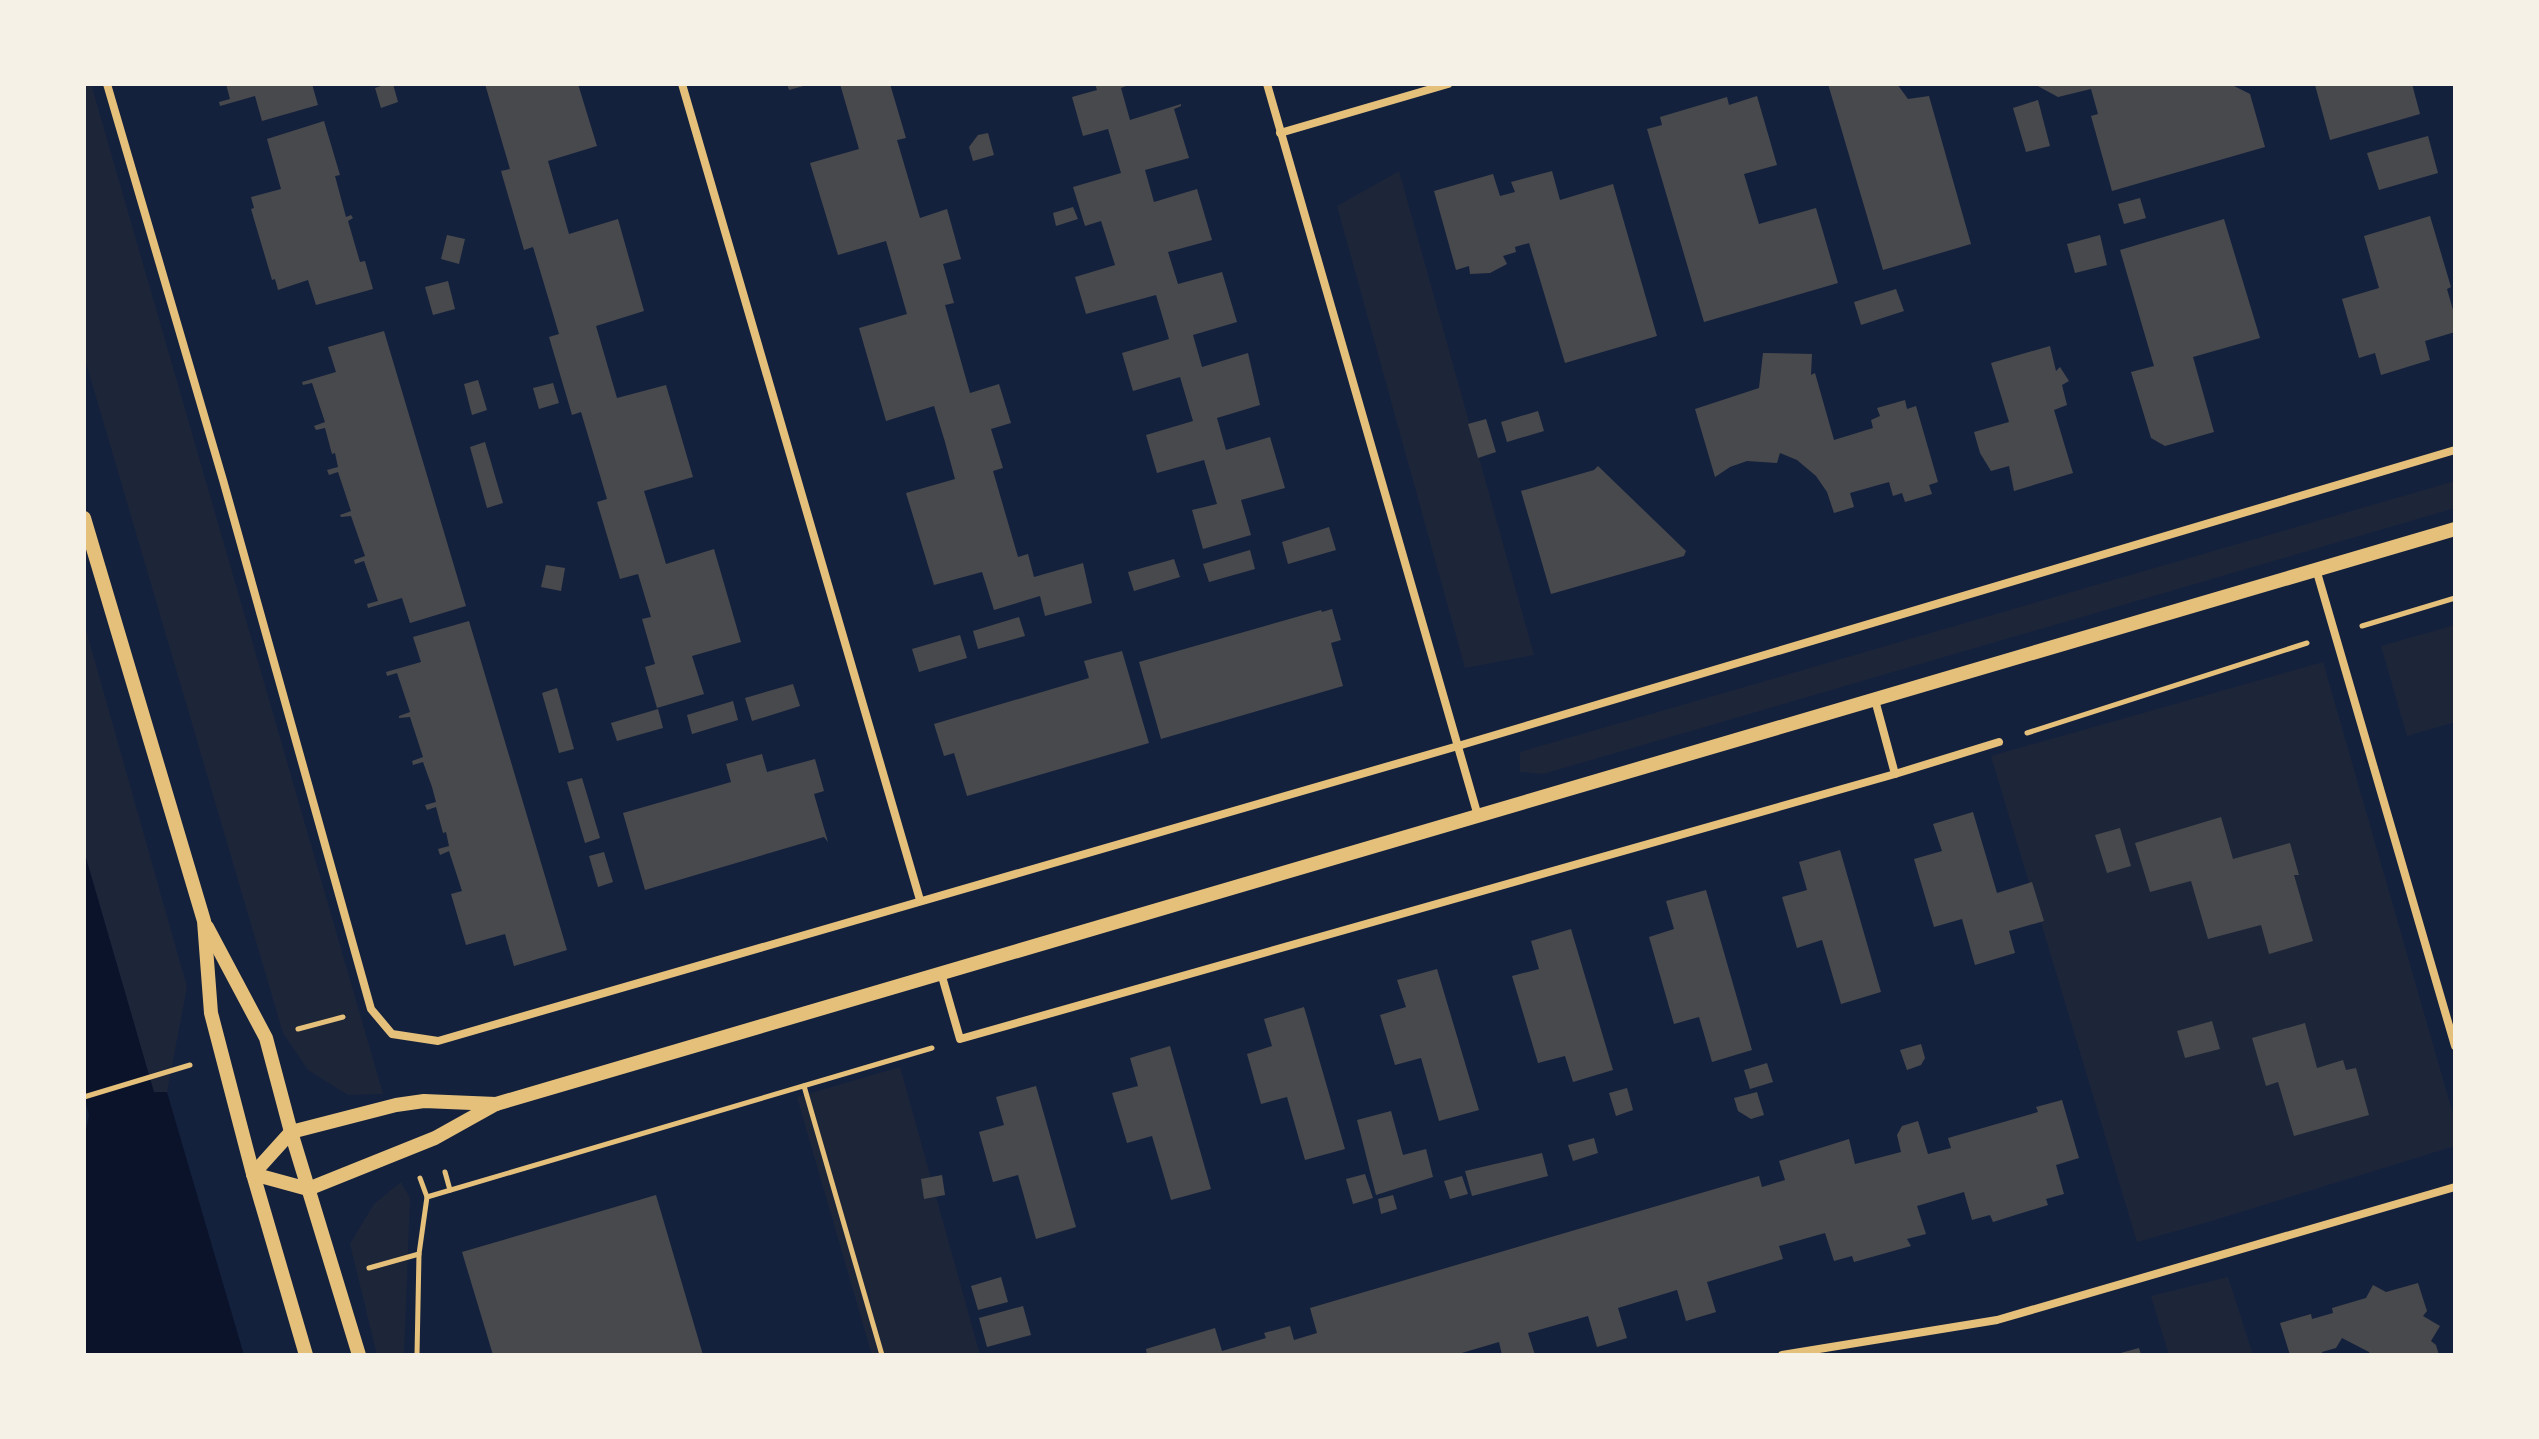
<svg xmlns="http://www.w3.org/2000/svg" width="2539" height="1439" viewBox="0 0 2539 1439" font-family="'DM Sans',sans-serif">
<rect width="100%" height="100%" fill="#14213d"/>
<g fill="#1d2539">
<polygon points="84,84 91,84 383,1094 348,1095 308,1070 283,1033 84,356"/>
<polygon points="1399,171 1534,655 1465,668 1337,206"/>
<polygon points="2455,481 2455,508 1543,774 1520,772 1520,752"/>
<polygon points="84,623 187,987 167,1092 154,1093 84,851"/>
<polygon points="2455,625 2455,722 2407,736 2381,646"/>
<polygon points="2323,662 2455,1121 2455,1146 2215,1220 2137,1242 1991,756"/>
<polygon points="900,1067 980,1355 872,1355 797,1097"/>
<polygon points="401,1182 410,1198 404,1355 377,1355 350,1244 374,1204"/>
<polygon points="2228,1277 2253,1355 2169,1355 2151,1296"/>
</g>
<polygon fill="#0b132b" points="84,851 154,1092 167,1092 244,1355 84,1355 84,1138 89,1115 84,1096"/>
<g fill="#48494c">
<polygon points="226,84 312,84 318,105 262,121 255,96 220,106 219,102 230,99"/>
<polygon points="387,84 393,84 398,102 381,108 375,88"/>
<polygon points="485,84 578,84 597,146 548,161 569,234 618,219 644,311 596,326 617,398 666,385 693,477 644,491 655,527 666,564 714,549 741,642 692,656 704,694 657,708 645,667 655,664 642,619 651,617 638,574 620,579 597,502 607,499 581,412 572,415 549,337 559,334 533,247 524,250 501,171 510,169"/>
<polygon points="787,84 807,84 807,85 789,90"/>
<polygon points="840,84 890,84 906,138 897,140 920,218 947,209 961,259 943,264 954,303 945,305 970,393 999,384 1011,423 991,429 1003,468 993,471 1018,557 1028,554 1034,577 1083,563 1092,603 1045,616 1040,596 994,610 982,572 934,585 906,493 955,479 945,442 934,406 886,421 859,328 907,314 886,241 838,255 810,163 859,149"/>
<polygon points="1095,84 1131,84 1121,88 1130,120 1181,104 1181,106 1174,109 1189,158 1145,170 1154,202 1197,189 1212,240 1168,252 1178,284 1222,272 1237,322 1193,335 1202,367 1248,353 1260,405 1217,418 1226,450 1270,437 1285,488 1241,500 1251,535 1203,549 1192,510 1217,504 1204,460 1157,473 1146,435 1193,421 1180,377 1133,391 1122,353 1169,339 1156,295 1086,314 1075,277 1115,265 1101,221 1085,226 1073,187 1121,173 1108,129 1083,136 1072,97 1097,90"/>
<polygon points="1828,84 1897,84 1908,99 1929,96 1971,244 1883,270"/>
<polygon points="2034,84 2230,84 2250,94 2265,147 2112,191 2091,116 2098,114 2091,89 2058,97"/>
<polygon points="2319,84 2412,84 2420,114 2330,140 2315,85"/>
<polygon points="1757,96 1777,165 1744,174 1759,224 1816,208 1838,283 1704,322 1647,129 1662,125 1660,117 1727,97 1729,105"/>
<polygon points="2038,100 2050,146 2026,152 2013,108"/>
<polygon points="324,121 340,175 335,176 346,217 351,215 353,218 348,221 360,262 365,261 373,289 316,305 308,280 278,290 275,279 272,280 251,209 254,208 251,197 281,189 267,139"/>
<polygon points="988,133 994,155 973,161 969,147 978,135"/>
<polygon points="2428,136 2438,173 2379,190 2367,153"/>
<polygon points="1552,171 1560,200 1613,184 1657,336 1565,363 1529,243 1515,247 1516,252 1503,256 1507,264 1490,273 1470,274 1469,266 1456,270 1434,191 1493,174 1500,196 1515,192 1511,182"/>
<polygon points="2140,198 2146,218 2124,224 2118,204"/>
<polygon points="1073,207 1078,219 1056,226 1053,213"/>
<polygon points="2430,216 2451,287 2447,289 2455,317 2455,332 2425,341 2430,360 2381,375 2375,353 2359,358 2342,299 2379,288 2364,236"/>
<polygon points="2224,219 2260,338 2193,357 2214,432 2165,446 2151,438 2131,372 2154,366 2120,250"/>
<polygon points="447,235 465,239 459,264 441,259"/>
<polygon points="2100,235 2107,265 2075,273 2067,244"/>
<polygon points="448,281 455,309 433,315 425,287"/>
<polygon points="1896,289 1904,311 1861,325 1854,302"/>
<polygon points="384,331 466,606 410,623 402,598 368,608 367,604 378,601 364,561 355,564 354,560 365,556 351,516 341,517 340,515 351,511 338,472 329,475 327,470 338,467 335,453 332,454 325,428 316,430 314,426 325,422 312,383 303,385 302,382 336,372 328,347"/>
<polygon points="2050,346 2056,371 2060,367 2069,381 2062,385 2067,405 2054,410 2073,473 2014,491 2009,466 1991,471 1980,453 1974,432 2009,422 1991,363"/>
<polygon points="1763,353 1812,354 1811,375 1815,373 1834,440 1873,428 1871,420 1880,416 1877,408 1905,400 1907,409 1916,406 1938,482 1929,485 1932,494 1905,502 1902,493 1893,496 1889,482 1850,493 1854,507 1834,513 1827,492 1816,476 1797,460 1780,453 1777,463 1747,461 1730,467 1715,477 1695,409 1759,388"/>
<polygon points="478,380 487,410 472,415 464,384"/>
<polygon points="553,383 559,403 539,409 533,388"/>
<polygon points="1538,411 1544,431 1507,442 1501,422"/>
<polygon points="1486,419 1496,452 1478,458 1468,424"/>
<polygon points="485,442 503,503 487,508 470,447"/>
<polygon points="1598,466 1686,551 1684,556 1551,594 1521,491 1594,470"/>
<polygon points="1329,527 1336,550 1288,564 1282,542"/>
<polygon points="1250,550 1255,569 1209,582 1203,564"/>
<polygon points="1174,559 1180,577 1134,591 1128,572"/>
<polygon points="546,565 565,568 561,591 541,587"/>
<polygon points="1332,609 1341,640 1331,643 1343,686 1161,739 1139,662 1321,610 1322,612"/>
<polygon points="1019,617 1025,636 978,649 973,631"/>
<polygon points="469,621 567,950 514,966 505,934 466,945 451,894 462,891 449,851 440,855 438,849 449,846 446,832 443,833 436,807 427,810 425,805 436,802 432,787 423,762 413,765 412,761 423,757 410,717 399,718 399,716 410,712 397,673 387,676 386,672 421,662 413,637"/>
<polygon points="960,635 967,658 919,672 912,649"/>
<polygon points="1122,651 1149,743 967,796 954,753 944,756 934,724 1089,678 1084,661"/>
<polygon points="793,684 800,706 752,721 745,698"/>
<polygon points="557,688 574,749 559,753 542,693"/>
<polygon points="733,701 738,720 692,734 687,715"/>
<polygon points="658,709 663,728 617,741 611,723"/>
<polygon points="762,754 767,772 815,759 824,791 814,794 828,842 824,837 645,890 623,813 731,782 726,764"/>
<polygon points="582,778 600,838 585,843 567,782"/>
<polygon points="1973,812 1997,893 2032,882 2044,921 2009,931 2015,953 1975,965 1962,919 1934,927 1914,859 1942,851 1933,824"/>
<polygon points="2221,817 2233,859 2290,843 2299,875 2294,875 2313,941 2269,954 2261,925 2208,939 2191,881 2150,892 2135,843"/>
<polygon points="2120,828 2131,866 2107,873 2095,835"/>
<polygon points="1840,850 1881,992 1841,1004 1822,940 1797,948 1782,897 1807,890 1799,862"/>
<polygon points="604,852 613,882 598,887 589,856"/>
<polygon points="1706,890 1752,1050 1712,1062 1699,1017 1674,1024 1649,937 1674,929 1666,901"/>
<polygon points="1571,929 1613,1070 1573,1082 1565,1056 1538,1063 1512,976 1539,969 1531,941"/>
<polygon points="1437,969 1479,1110 1439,1121 1421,1058 1395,1065 1380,1015 1406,1007 1397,980"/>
<polygon points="1304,1007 1345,1149 1305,1160 1287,1097 1261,1104 1247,1054 1272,1046 1264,1019"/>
<polygon points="2212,1021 2220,1049 2185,1058 2177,1031"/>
<polygon points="2305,1023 2317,1068 2343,1060 2346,1070 2356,1068 2369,1115 2294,1136 2278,1082 2266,1086 2252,1038"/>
<polygon points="1921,1044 1925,1058 1921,1065 1907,1070 1900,1050"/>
<polygon points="1170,1046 1211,1189 1171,1200 1152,1136 1127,1143 1112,1093 1138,1086 1130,1058"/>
<polygon points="1767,1063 1773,1082 1750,1089 1744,1070"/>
<polygon points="1036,1086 1076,1227 1036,1239 1018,1175 993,1182 979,1132 1004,1125 996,1097"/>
<polygon points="1627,1088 1633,1110 1616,1116 1609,1093"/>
<polygon points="1757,1092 1764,1115 1751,1119 1738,1111 1734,1098"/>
<polygon points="2062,1100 2079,1158 2056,1165 2064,1194 2046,1199 2048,1205 1993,1222 1990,1215 1972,1220 1964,1192 1917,1206 1926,1234 1907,1239 1911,1246 1854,1262 1852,1256 1834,1261 1825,1233 1779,1246 1783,1259 1707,1282 1716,1312 1686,1321 1677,1290 1618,1308 1627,1338 1597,1347 1588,1316 1528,1333 1535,1355 1502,1355 1499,1342 1455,1355 1147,1355 1146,1349 1215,1328 1222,1351 1266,1338 1264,1333 1290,1326 1294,1340 1317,1333 1310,1308 1759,1176 1762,1187 1785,1180 1779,1161 1849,1139 1855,1164 1901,1152 1897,1135 1902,1126 1918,1121 1928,1154 1951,1148 1948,1138 2038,1112 2036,1107"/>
<polygon points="1391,1111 1403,1155 1426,1149 1433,1177 1376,1195 1357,1120"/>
<polygon points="1594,1138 1598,1153 1573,1161 1568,1145"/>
<polygon points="1542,1153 1548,1176 1472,1196 1465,1171"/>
<polygon points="1365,1174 1373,1198 1353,1204 1346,1179"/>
<polygon points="942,1175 945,1195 924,1199 921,1179"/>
<polygon points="1462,1176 1468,1194 1450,1199 1444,1181"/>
<polygon points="656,1195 703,1355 493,1355 462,1252"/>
<polygon points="1393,1195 1397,1209 1381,1214 1378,1199"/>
<polygon points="1001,1277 1008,1302 978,1310 971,1286"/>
<polygon points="2418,1283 2427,1311 2423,1316 2440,1326 2431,1341 2436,1345 2439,1355 2370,1355 2369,1352 2342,1338 2336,1348 2322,1352 2323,1355 2290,1355 2280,1323 2311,1314 2312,1319 2333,1313 2332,1308 2366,1298 2373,1285 2386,1292"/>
<polygon points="1023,1306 1031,1335 987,1347 979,1318"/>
<polygon points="2139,1348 2141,1355 2118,1355 2117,1354"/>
</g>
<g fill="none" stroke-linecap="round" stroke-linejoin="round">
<g stroke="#e5c07b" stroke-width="5">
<polyline points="2362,626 2455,598"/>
<polyline points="2027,733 2307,643"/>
<polyline points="298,1029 343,1017"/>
<polyline points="804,1086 882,1355"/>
<polyline points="84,1097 190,1065"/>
<polyline points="445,1172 450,1190"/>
<polyline points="427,1197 932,1048"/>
<polyline points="369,1268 419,1254"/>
<polyline points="417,1355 419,1254 427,1197 420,1178"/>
</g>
<g stroke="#e5c07b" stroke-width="8">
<polyline points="107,84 223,480 371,1009 392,1034 438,1041 1458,746 2455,450"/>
<polyline points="682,84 920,900"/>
<polyline points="1267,84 1478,816"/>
<polyline points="1280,133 1448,84"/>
<polyline points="2316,569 2455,1046"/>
<polyline points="1875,700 1895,774"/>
<polyline points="941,973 960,1039 1895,774 1999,742"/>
<polyline points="1782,1355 1997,1320 2455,1187"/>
</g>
<g stroke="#e5c07b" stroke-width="14">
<polyline points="84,518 204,921 211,1013 253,1174 306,1355"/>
<polyline points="207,927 266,1038 291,1132 359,1355"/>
<polyline points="253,1174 308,1189 435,1138 496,1104 2455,529"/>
<polyline points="253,1174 291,1132 396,1105 424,1101 496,1104"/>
</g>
</g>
<rect width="2539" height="1439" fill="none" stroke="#f6f1e7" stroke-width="172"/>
</svg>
